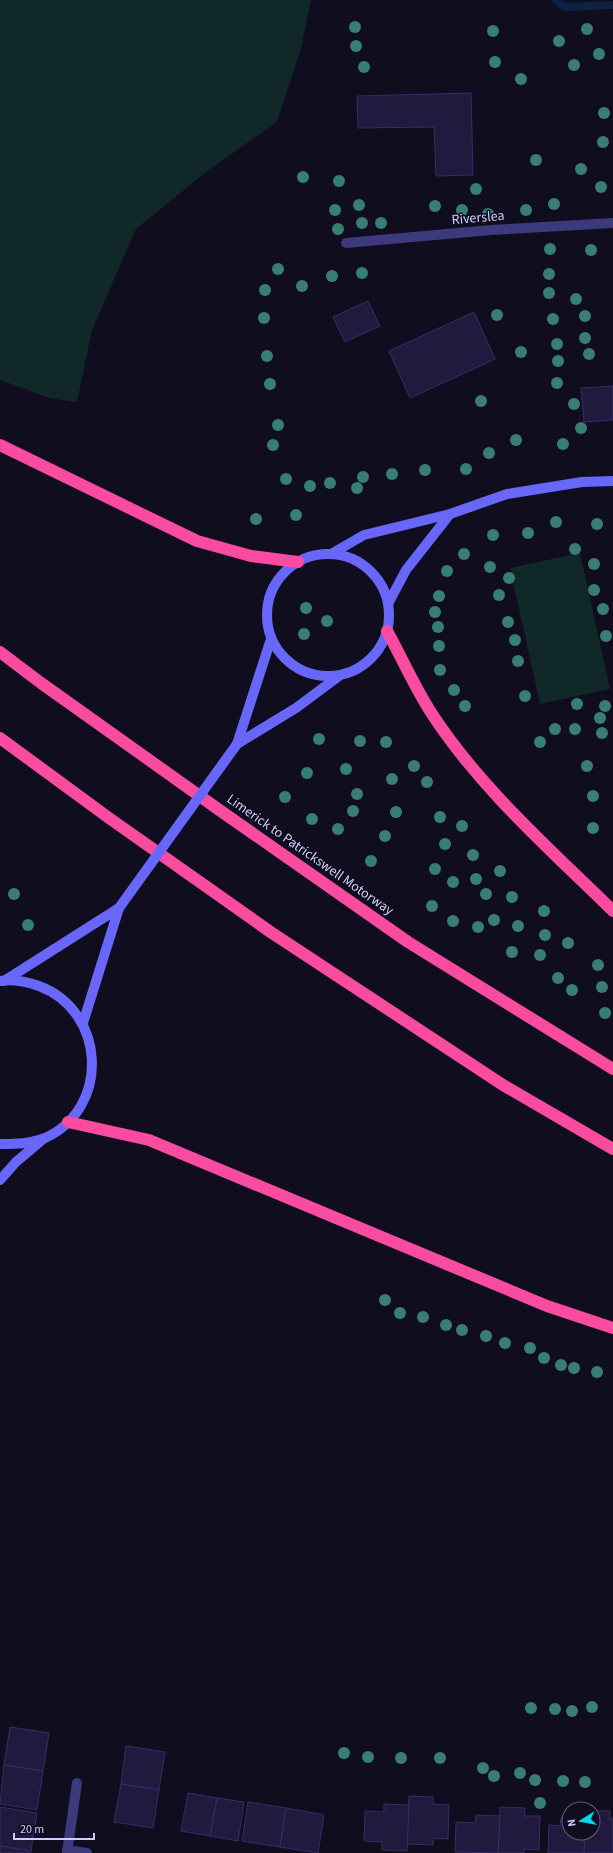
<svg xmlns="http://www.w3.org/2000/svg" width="613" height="1853" viewBox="0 0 613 1853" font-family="'Source Sans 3',sans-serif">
<rect width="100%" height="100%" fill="#100d1e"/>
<g fill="#102827">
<polygon points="0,0 311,0 301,48 277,122 206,172 136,229 92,330 77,402 49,398 0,380"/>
<polygon points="580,553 610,689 540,704 510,568"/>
</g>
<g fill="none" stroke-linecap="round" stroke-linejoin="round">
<polyline stroke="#0d2242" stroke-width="8" points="556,0 565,7 613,5"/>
</g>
<g fill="#21193e" stroke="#382c6a">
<polygon points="471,93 473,175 436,176 434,127 358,128 357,96"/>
<polygon points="368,301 380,326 345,342 333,317"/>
<polygon points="474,312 495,359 410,398 389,351"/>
<polygon points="613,386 613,420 584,422 581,388"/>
<polygon points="10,1727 49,1733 43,1771 4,1765"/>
<polygon points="126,1746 165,1752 159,1790 121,1784"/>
<polygon points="4,1765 43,1771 37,1810 0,1804"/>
<polygon points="121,1784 159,1790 153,1828 114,1822"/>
<polygon points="188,1793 217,1798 210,1836 181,1831"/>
<polygon points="409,1796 433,1797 433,1804 449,1805 448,1839 433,1838 433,1845 407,1844"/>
<polygon points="217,1798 244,1802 238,1841 210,1836"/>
<polygon points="248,1802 286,1808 280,1847 242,1841"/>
<polygon points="384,1804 409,1805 407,1851 382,1850 382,1842 364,1841 365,1811 384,1812"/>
<polygon points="0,1807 37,1813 31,1851 0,1846"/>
<polygon points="500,1807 525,1808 524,1816 540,1816 539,1850 524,1849 524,1853 498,1853"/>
<polygon points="286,1808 324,1815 318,1853 280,1847"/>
<polygon points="593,1811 610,1811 610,1819 613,1819 613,1853 584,1853 585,1833 593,1833"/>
<polygon points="476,1815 500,1816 498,1853 455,1852 456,1822 475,1823"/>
<polygon points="561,1818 569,1818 569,1833 585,1833 584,1853 548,1853 549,1825 560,1826"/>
<polygon points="0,1846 31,1851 31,1853 0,1853"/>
</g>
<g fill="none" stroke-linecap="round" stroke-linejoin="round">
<g stroke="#3c397c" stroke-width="10">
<polyline points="346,243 491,230 613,223"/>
<polyline points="67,1850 87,1853"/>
<polyline points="67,1853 77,1783"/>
</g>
<g stroke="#6966fa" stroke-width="10">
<circle cx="328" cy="615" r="61"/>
<polyline points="331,554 364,535 450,514 507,494 582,482 613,481"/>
<polyline points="388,604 406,570 450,514"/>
<polyline points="237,744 296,708 339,676"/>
<polyline points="237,744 271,639"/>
<path d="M 0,981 C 12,979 27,982 39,986 C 106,1011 111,1108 45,1138 C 30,1144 15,1144 0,1144"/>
<polyline points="4,981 119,908"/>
<polyline points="83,1023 119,908"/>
<polyline points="0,1180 16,1162 42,1140"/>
</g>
<g stroke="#f94b9f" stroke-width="12">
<polyline points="0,445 197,541 251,556 298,562"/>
<path d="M 387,631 C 402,658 415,688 432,714 C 481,789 550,849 613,911"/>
<polyline points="0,652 41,683 225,814 408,942 613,1069"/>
<polyline points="0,738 109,818 272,933 503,1085 613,1149"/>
<polyline points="68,1122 149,1140 547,1306 613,1328"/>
</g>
<polyline stroke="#6966fa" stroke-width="10" points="119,908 237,744"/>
</g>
<g fill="#397e74">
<circle cx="355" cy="27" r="6"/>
<circle cx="587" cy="29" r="6"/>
<circle cx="493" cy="31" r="6"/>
<circle cx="559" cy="41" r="6"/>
<circle cx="356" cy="46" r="6"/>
<circle cx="599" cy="54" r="6"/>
<circle cx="495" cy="62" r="6"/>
<circle cx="574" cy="65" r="6"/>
<circle cx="364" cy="67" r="6"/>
<circle cx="521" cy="79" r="6"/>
<circle cx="604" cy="113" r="6"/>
<circle cx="603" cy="142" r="6"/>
<circle cx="536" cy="160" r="6"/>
<circle cx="581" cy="169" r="6"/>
<circle cx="303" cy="177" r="6"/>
<circle cx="339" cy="181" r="6"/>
<circle cx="601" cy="187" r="6"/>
<circle cx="476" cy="189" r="6"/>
<circle cx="554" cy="204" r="6"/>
<circle cx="359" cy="205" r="6"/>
<circle cx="435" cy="206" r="6"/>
<circle cx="335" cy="210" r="6"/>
<circle cx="462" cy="210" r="6"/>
<circle cx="526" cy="210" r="6"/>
<circle cx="488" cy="214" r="6"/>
<circle cx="362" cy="223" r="6"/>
<circle cx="381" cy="223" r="6"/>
<circle cx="338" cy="229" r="6"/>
<circle cx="550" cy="249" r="6"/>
<circle cx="591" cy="250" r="6"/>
<circle cx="278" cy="269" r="6"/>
<circle cx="362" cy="273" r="6"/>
<circle cx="549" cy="274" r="6"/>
<circle cx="332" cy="276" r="6"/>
<circle cx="302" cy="286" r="6"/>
<circle cx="265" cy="290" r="6"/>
<circle cx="549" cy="293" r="6"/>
<circle cx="576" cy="299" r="6"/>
<circle cx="497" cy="315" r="6"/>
<circle cx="585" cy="316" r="6"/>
<circle cx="264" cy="318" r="6"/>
<circle cx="553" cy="319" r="6"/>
<circle cx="585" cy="338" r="6"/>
<circle cx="557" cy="344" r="6"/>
<circle cx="521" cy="352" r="6"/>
<circle cx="589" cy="354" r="6"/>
<circle cx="267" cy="356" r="6"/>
<circle cx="558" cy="361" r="6"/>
<circle cx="557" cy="383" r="6"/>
<circle cx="270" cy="384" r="6"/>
<circle cx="481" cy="401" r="6"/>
<circle cx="574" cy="404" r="6"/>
<circle cx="278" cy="425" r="6"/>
<circle cx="581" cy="428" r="6"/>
<circle cx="516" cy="440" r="6"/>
<circle cx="563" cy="444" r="6"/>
<circle cx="273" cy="445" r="6"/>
<circle cx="489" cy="453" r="6"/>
<circle cx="466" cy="469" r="6"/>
<circle cx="425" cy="470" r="6"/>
<circle cx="392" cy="474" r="6"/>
<circle cx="363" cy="477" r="6"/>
<circle cx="286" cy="479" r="6"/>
<circle cx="330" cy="483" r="6"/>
<circle cx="310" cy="486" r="6"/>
<circle cx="357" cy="488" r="6"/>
<circle cx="296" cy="515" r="6"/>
<circle cx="256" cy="519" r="6"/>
<circle cx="556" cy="522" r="6"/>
<circle cx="597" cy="524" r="6"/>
<circle cx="528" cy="533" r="6"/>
<circle cx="493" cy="535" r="6"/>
<circle cx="575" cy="549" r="6"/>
<circle cx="464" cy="554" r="6"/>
<circle cx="594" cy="564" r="6"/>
<circle cx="490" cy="567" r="6"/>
<circle cx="447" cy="571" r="6"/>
<circle cx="509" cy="578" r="6"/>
<circle cx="594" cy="590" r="6"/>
<circle cx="499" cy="595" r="6"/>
<circle cx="439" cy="596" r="6"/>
<circle cx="306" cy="608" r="6"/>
<circle cx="603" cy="609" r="6"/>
<circle cx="435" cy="612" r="6"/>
<circle cx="327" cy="621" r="6"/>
<circle cx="508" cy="622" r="6"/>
<circle cx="438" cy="627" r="6"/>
<circle cx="304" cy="634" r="6"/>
<circle cx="606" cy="636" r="6"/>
<circle cx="515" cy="640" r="6"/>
<circle cx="439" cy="646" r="6"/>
<circle cx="518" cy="661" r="6"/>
<circle cx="440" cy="670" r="6"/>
<circle cx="454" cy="690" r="6"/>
<circle cx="525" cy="696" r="6"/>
<circle cx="577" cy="704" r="6"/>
<circle cx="465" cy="706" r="6"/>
<circle cx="605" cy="706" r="6"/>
<circle cx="600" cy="718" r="6"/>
<circle cx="555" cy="729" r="6"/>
<circle cx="575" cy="729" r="6"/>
<circle cx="602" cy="733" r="6"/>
<circle cx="319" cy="739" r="6"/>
<circle cx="360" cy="741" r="6"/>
<circle cx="386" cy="742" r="6"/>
<circle cx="540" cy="742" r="6"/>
<circle cx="414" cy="766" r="6"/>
<circle cx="587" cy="766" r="6"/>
<circle cx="346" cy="769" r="6"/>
<circle cx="307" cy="773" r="6"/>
<circle cx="392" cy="779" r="6"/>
<circle cx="427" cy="782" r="6"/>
<circle cx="357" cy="794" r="6"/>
<circle cx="593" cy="796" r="6"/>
<circle cx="285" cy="797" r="6"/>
<circle cx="353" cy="811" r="6"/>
<circle cx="396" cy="812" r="6"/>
<circle cx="440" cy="817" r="6"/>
<circle cx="312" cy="819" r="6"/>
<circle cx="462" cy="826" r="6"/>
<circle cx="593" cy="828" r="6"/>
<circle cx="338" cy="829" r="6"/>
<circle cx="385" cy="836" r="6"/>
<circle cx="445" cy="844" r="6"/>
<circle cx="473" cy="855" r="6"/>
<circle cx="371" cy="861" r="6"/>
<circle cx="435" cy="869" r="6"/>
<circle cx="500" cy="871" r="6"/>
<circle cx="476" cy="879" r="6"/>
<circle cx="453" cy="882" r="6"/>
<circle cx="14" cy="894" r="6"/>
<circle cx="486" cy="894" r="6"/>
<circle cx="512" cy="897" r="6"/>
<circle cx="432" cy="906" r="6"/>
<circle cx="544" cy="911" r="6"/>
<circle cx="494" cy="920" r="6"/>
<circle cx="453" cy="921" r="6"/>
<circle cx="28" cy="925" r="6"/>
<circle cx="518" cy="926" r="6"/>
<circle cx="478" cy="927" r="6"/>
<circle cx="545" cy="935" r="6"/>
<circle cx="568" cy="943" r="6"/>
<circle cx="512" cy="952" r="6"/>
<circle cx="540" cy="955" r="6"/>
<circle cx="598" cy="965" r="6"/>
<circle cx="558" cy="978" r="6"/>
<circle cx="602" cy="987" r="6"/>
<circle cx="572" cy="990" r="6"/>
<circle cx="605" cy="1013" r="6"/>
<circle cx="385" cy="1300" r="6"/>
<circle cx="400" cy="1313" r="6"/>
<circle cx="423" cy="1317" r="6"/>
<circle cx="446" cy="1325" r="6"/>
<circle cx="462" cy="1330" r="6"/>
<circle cx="486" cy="1336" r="6"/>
<circle cx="505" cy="1343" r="6"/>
<circle cx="530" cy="1348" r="6"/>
<circle cx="544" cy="1358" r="6"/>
<circle cx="561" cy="1365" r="6"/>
<circle cx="574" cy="1368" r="6"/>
<circle cx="597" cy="1372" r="6"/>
<circle cx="592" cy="1707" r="6"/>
<circle cx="531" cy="1708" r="6"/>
<circle cx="555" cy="1709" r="6"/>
<circle cx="572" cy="1711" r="6"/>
<circle cx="344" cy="1753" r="6"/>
<circle cx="368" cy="1757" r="6"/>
<circle cx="401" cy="1758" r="6"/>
<circle cx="440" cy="1758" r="6"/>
<circle cx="483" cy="1768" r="6"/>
<circle cx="520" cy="1773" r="6"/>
<circle cx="494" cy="1776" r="6"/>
<circle cx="535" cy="1780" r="6"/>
<circle cx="563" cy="1781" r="6"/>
<circle cx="585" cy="1782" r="6"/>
<circle cx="540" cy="1803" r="6"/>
</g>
<g text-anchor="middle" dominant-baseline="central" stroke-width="3" stroke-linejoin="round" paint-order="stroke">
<g font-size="14" fill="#d1ccfd" stroke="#100d1e">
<text transform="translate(478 218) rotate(-5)">Riverslea</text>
<text transform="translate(310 855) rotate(35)">Limerick to Patrickswell Motorway</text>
</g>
</g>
<g transform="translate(581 1821) rotate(259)"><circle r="19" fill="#100d1e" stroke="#5d5977"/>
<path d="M0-3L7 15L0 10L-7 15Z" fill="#08d7ed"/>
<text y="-6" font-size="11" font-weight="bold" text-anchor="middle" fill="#d1ccfd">N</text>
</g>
<path d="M14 1833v6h80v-6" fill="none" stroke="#d1ccfd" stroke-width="2"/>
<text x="20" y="1833" font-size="12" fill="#d1ccfd" stroke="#100d1e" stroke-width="3" paint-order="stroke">20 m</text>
</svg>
